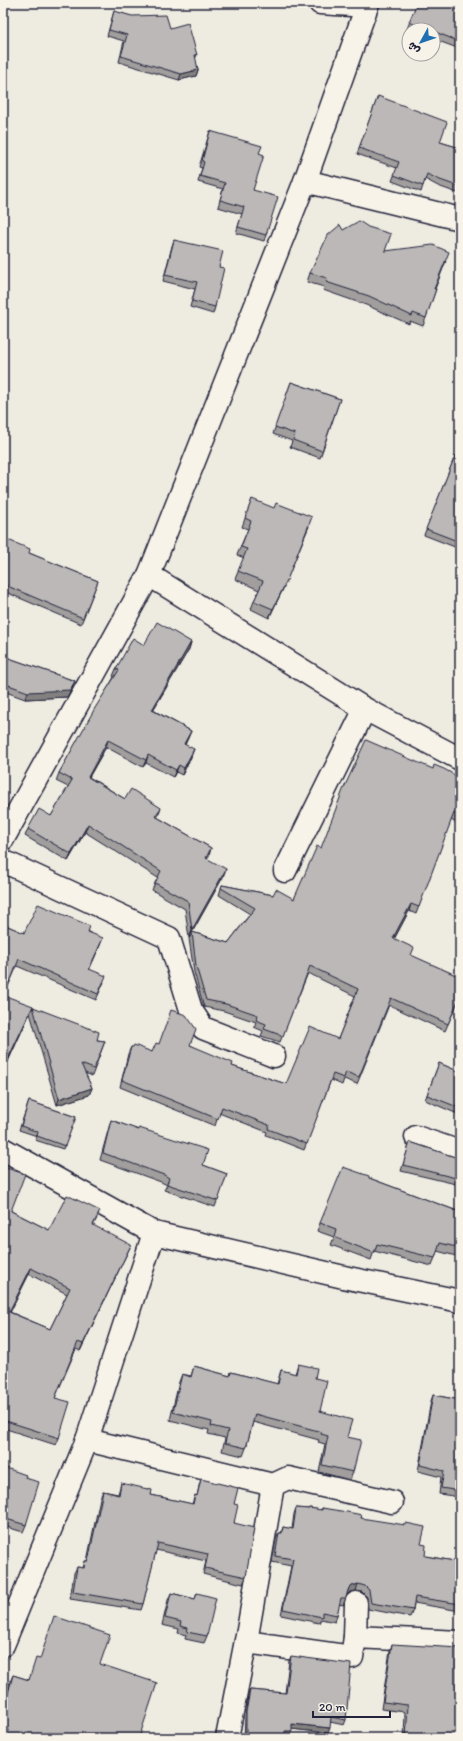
<svg xmlns="http://www.w3.org/2000/svg" width="463" height="1741" viewBox="0 0 463 1741" font-family="Itim,'Playpen Sans Arabic',sans-serif">
<rect width="100%" height="100%" fill="#eeebe1"/>
<filter id="ink" filterUnits="userSpaceOnUse"><feTurbulence type="fractalNoise" baseFrequency=".025" numOctaves="2"/><feDisplacementMap in="SourceGraphic" scale="8" xChannelSelector="R" yChannelSelector="G"/><feConvolveMatrix kernelMatrix="1 2 1 2 8 2 1 2 1" color-interpolation-filters="sRGB"/></filter>
<g filter="url(#ink)">
<g fill="none" stroke-linecap="round" stroke-linejoin="round">
<defs>
<g id="minor">
<polyline points="320,3 367,6"/>
<polyline points="305,181 368,3"/>
<polyline points="149,575 305,181 460,219"/>
<polyline points="3,839 149,575 365,709 460,759"/>
<polyline points="3,861 169,938 191,1010 203,1028 274,1056"/>
<polyline points="285,871 365,709"/>
<polyline points="416,1137 460,1152"/>
<polyline points="3,1149 154,1233 348,1278 460,1301"/>
<polyline points="87,1440 273,1485 248,1630 227,1738"/>
<polyline points="273,1485 288,1478 392,1502"/>
<polyline points="355,1637 356,1603"/>
<polyline points="246,1642 352,1657 355,1637 460,1642"/>
<polyline points="3,1645 87,1440 154,1233"/>
</g>
</defs>
<use href="#minor" stroke="#22223b" stroke-width="25"/>
<use href="#minor" stroke="#f7f3e8" stroke-width="22"/>
</g>
<g fill="#a19e9d" stroke="#22223b" fill-rule="evenodd">
<polygon points="417,3 460,3 460,49 433,39 433,30 410,30 407,29"/>
<polygon points="114,11 170,28 197,55 195,59 198,70 196,76 179,80 119,62 124,41 107,36"/>
<polygon points="378,96 440,142 460,148 460,194 438,186 425,179 421,192 392,181 397,168 357,154"/>
<polygon points="210,131 259,153 253,190 266,235 264,241 236,233 242,214 218,207 223,189 198,182 202,168 199,167"/>
<polygon points="343,230 385,251 446,261 435,289 436,289 423,326 410,321 409,324 366,305 323,290 324,287 307,282 310,273"/>
<polygon points="174,240 219,267 215,307 213,314 190,307 195,289 163,281 172,246"/>
<polygon points="291,382 340,399 320,458 290,447 292,441 273,434"/>
<polygon points="455,456 460,458 460,549 424,535"/>
<polygon points="252,499 283,589 269,618 251,609 254,601 259,590 235,579 244,558 237,555 248,529 242,527"/>
<polygon points="3,538 29,553 98,581 81,624 3,591"/>
<polygon points="191,642 189,649 153,710 191,731 185,745 191,757 182,775 176,772 173,777 146,763 143,767 106,747 89,777 125,799 158,815 157,817 211,848 207,858 223,877 192,932 228,943 250,914 219,895 222,885 273,895 294,899 321,848 433,769 460,778 460,825 451,820 416,914 409,911 394,939 412,956 460,977 460,997 445,1031 389,1005 357,1084 344,1079 342,1085 331,1080 304,1150 266,1135 267,1132 219,1113 215,1126 120,1087 128,1054 131,1047 152,1052 159,1044 190,1045 232,1066 286,1084 338,1039 355,996 308,973 280,1042 261,1036 263,1031 254,1027 256,1022 224,1011 204,1007 194,972 189,939 191,935 189,938 185,909 152,890 155,883 158,878 85,832 68,861 25,836 28,829 51,816 68,787 56,781 59,773 114,677 113,676 116,669 144,645"/>
<polygon points="3,656 75,681 72,688 67,697 25,699 3,691"/>
<polygon points="3,924 24,933 88,932 100,945 89,969 104,982 96,1000 17,966 7,989 3,987"/>
<polygon points="3,995 30,1013 4,1070 3,1069"/>
<polygon points="33,1007 97,1040 105,1041 92,1076 85,1073 92,1088 89,1095 57,1105 30,1013"/>
<polygon points="439,1063 460,1072 460,1115 425,1100"/>
<polygon points="29,1101 76,1117 63,1149 35,1140 37,1136 19,1130"/>
<polygon points="111,1120 138,1130 139,1128 203,1165 227,1174 215,1207 164,1190 167,1185 161,1182 100,1160 109,1127"/>
<polygon points="410,1142 458,1158 460,1158 460,1185 401,1171"/>
<path d="M 3,1167 L 11,1211 L 49,1230 L 97,1218 L 93,1226 L 128,1251 L 80,1351 L 76,1349 L 55,1398 L 59,1438 L 56,1445 L 3,1428 L 3,1387 L 5,1382 L 3,1382 ZM 29,1274 L 67,1294 L 50,1329 L 10,1312 Z"/>
<polygon points="369,1178 460,1212 460,1257 437,1251 432,1266 374,1251 371,1260 331,1245 334,1237 317,1231 320,1223"/>
<polygon points="298,1364 315,1378 320,1411 347,1437 353,1472 350,1480 319,1472 325,1444 318,1442 319,1440 253,1422 246,1448 243,1456 222,1451 225,1438 208,1434 209,1430 170,1420 179,1382 182,1374 191,1376 194,1366 230,1376 231,1372 277,1384 281,1370 295,1374"/>
<polygon points="433,1395 460,1400 460,1497 439,1494 441,1477 418,1471 431,1401"/>
<polygon points="3,1467 25,1478 26,1525 23,1532 3,1526"/>
<polygon points="201,1479 234,1504 234,1523 246,1577 243,1584 203,1574 206,1561 156,1550 143,1604 141,1610 70,1599 74,1573 77,1567 83,1568 85,1561 87,1561 100,1498 103,1491 118,1494 121,1483 151,1495 192,1504 195,1495 197,1496 199,1486"/>
<polygon points="296,1508 309,1509 309,1508 321,1510 322,1508 361,1518 421,1544 425,1556 460,1562 460,1611 414,1603 413,1610 410,1617 368,1609 367,1597 362,1592 356,1591 350,1592 347,1595 343,1605 339,1604 337,1615 335,1622 321,1619 319,1623 281,1615 291,1566 272,1562 276,1539 279,1533 281,1533 283,1527 292,1529 294,1514"/>
<polygon points="171,1593 195,1599 197,1593 207,1636 204,1643 185,1639 186,1635 178,1633 179,1629 162,1625 168,1600"/>
<polygon points="392,1644 460,1738 404,1738 405,1712 381,1709 390,1651"/>
<polygon points="291,1656 346,1720 344,1725 330,1722 328,1733 292,1729 290,1736 285,1736 285,1738 244,1738 245,1717 248,1695 250,1690 285,1693 289,1661"/>
<polygon points="40,1659 100,1664 3,1738 3,1708 10,1682 13,1675 29,1680"/>
</g>
<g fill="#838180" stroke="#22223b">
<polygon points="198,70 196,76 179,80 181,74"/>
<polygon points="309,526 283,589 269,618 273,609"/>
<polygon points="191,642 189,649 149,717 152,710"/>
<polygon points="75,681 72,688 67,697 25,699 28,692"/>
<polygon points="191,731 188,738 181,751 184,744"/>
<polygon points="108,740 106,747 85,784 88,777"/>
<polygon points="194,749 191,757 182,775 184,768"/>
<polygon points="148,755 146,763 143,767 146,760"/>
<polygon points="179,765 176,772 173,777 176,770"/>
<polygon points="161,808 158,815 153,824 155,816"/>
<polygon points="88,824 85,832 68,861 71,854"/>
<polygon points="211,848 209,856 203,865 206,858"/>
<polygon points="226,869 223,877 189,938 192,930"/>
<polygon points="411,904 409,911 391,945 393,938"/>
<polygon points="103,938 100,945 87,975 89,969"/>
<polygon points="33,1006 30,1013 4,1070 6,1063"/>
<polygon points="92,1088 89,1095 57,1105 59,1099"/>
<polygon points="131,1245 128,1251 80,1351 83,1344"/>
<polygon points="31,1268 29,1274 7,1319 9,1312"/>
<polygon points="358,1584 356,1591 350,1592 346,1596 348,1590 352,1586"/>
<polygon points="292,1724 330,1728 328,1733 290,1729"/>
<polygon points="285,1731 292,1731 290,1736 283,1736"/>
</g>
<g fill="#bbb8b7" stroke="#22223b" fill-rule="evenodd">
<polygon points="417,3 460,3 460,42 433,31 433,30 429,30 409,22"/>
<polygon points="114,11 132,16 166,15 170,28 188,23 197,55 195,55 198,70 181,74 121,56 127,35 109,30"/>
<polygon points="378,96 447,122 440,142 460,148 460,187 440,180 427,174 423,186 394,175 399,162 359,148"/>
<polygon points="210,131 262,146 259,153 264,155 253,190 278,197 266,235 238,227 244,207 220,200 225,183 200,176 204,162 202,161"/>
<polygon points="359,221 368,227 391,234 385,251 433,245 449,252 434,289 436,289 426,318 413,313 412,316 369,296 326,282 327,278 310,273 328,235 340,225 343,230"/>
<polygon points="174,240 223,251 219,267 224,268 215,307 192,301 197,282 165,275"/>
<polygon points="291,382 340,399 322,451 293,440 295,434 275,427"/>
<polygon points="455,456 460,458 460,542 426,529"/>
<polygon points="252,499 274,508 276,503 312,517 287,580 273,609 254,601 263,581 238,571 247,549 241,547 251,521 245,518"/>
<polygon points="3,538 30,549 29,553 98,581 83,618 5,585 3,592"/>
<polygon points="157,622 191,642 152,710 191,731 184,744 194,749 184,768 179,765 176,770 148,755 146,760 108,740 88,777 125,799 131,789 161,808 155,816 211,848 206,858 226,869 192,930 188,901 155,883 161,871 88,824 71,854 28,829 39,809 51,816 72,780 59,773 95,708 119,670 116,669 133,638 144,645"/>
<polygon points="3,656 75,681 70,690 28,692 3,683"/>
<polygon points="366,740 433,769 434,765 444,769 460,778 460,817 454,813 419,907 411,904 393,938 414,948 411,955 460,977 460,996 448,1024 391,998 359,1077 346,1072 344,1078 333,1074 307,1144 268,1129 269,1125 222,1107 218,1119 122,1080 131,1047 133,1047 134,1045 152,1052 156,1043 159,1044 171,1010 186,1015 196,1029 190,1045 233,1063 232,1066 286,1084 310,1027 338,1039 358,989 310,966 283,1036 264,1029 266,1024 256,1020 258,1015 226,1004 206,1000 196,966 192,932 228,943 255,908 221,888 222,885 273,895 276,889 294,899 317,846 321,848 343,790"/>
<polygon points="38,904 90,926 88,932 103,938 89,969 106,976 98,994 19,959 10,982 3,980 3,924 24,933"/>
<polygon points="3,995 33,1006 6,1063 3,1062"/>
<polygon points="33,1007 99,1032 97,1040 105,1041 94,1069 81,1064 92,1088 59,1099"/>
<polygon points="439,1063 460,1072 460,1108 427,1095"/>
<polygon points="29,1101 76,1117 65,1146 37,1136 38,1132 21,1126"/>
<polygon points="111,1120 139,1130 139,1128 208,1150 203,1165 227,1174 218,1201 167,1184 169,1178 164,1175 103,1153"/>
<polygon points="410,1142 458,1158 460,1158 460,1179 403,1165"/>
<path d="M 3,1167 L 25,1174 L 11,1211 L 49,1230 L 67,1195 L 100,1211 L 93,1225 L 131,1245 L 83,1344 L 78,1342 L 55,1398 L 70,1402 L 59,1438 L 3,1420 L 3,1388 L 7,1375 L 3,1374 ZM 31,1268 L 70,1288 L 50,1329 L 9,1312 Z"/>
<polygon points="343,1167 369,1176 369,1178 460,1212 460,1248 440,1243 435,1258 377,1244 374,1253 334,1237 336,1229 320,1223"/>
<polygon points="298,1364 317,1368 315,1378 327,1381 320,1411 352,1420 347,1437 361,1440 353,1472 322,1465 328,1436 321,1434 322,1432 255,1414 246,1448 225,1443 228,1430 211,1426 212,1422 173,1412 182,1374 191,1377 194,1366 230,1376 231,1372 278,1384 281,1370 296,1374"/>
<polygon points="433,1395 460,1400 460,1491 441,1488 444,1471 420,1465"/>
<polygon points="3,1467 26,1475 25,1478 39,1482 26,1525 3,1518"/>
<polygon points="201,1479 238,1488 234,1504 238,1505 234,1523 254,1528 246,1577 205,1568 208,1554 158,1543 143,1604 73,1592 77,1567 84,1568 85,1561 88,1561 103,1491 119,1495 121,1483 152,1490 151,1495 193,1504 195,1495 197,1496"/>
<polygon points="296,1508 309,1509 309,1508 322,1510 322,1508 347,1512 362,1515 361,1518 405,1525 406,1523 425,1527 421,1544 426,1545 425,1556 460,1562 460,1604 415,1597 413,1610 371,1603 369,1590 365,1586 358,1584 352,1586 348,1590 346,1598 341,1598 337,1615 322,1612 322,1617 283,1609 293,1559 275,1556 279,1533 282,1533 283,1527 293,1529"/>
<polygon points="3,1561 7,1562 3,1574"/>
<polygon points="171,1593 195,1599 197,1593 216,1598 207,1636 187,1632 188,1628 180,1626 181,1622 165,1618"/>
<polygon points="54,1616 110,1635 100,1664 157,1683 139,1738 3,1738 3,1711 13,1675 29,1680 36,1658 40,1659"/>
<polygon points="392,1644 460,1648 460,1738 406,1738 408,1705 383,1702"/>
<polygon points="291,1656 351,1664 346,1720 331,1717 330,1728 292,1724 292,1731 285,1731 285,1738 246,1738 246,1712 250,1690 286,1693"/>
</g>
</g>
<rect width="463" height="1741" fill="none" stroke="#f7f3e8" stroke-width="16"/>
<rect x="8" y="8" width="447" height="1725" fill="none" stroke="#22223b" stroke-width="1.5" filter="url(#ink)"/>
<g transform="translate(421 42) rotate(230)"><circle r="19" fill="#f7f3e8" stroke="#a29fa3"/>
<path d="M0-3L7 15L0 10L-7 15Z" fill="#1f6fb2"/>
<text y="-6" font-size="11" font-weight="bold" text-anchor="middle" fill="#22223b">ش</text>
</g>
<path d="M313 1711v6h77v-6" fill="none" stroke="#22223b" stroke-width="2"/>
<text x="319" y="1711" font-size="12" fill="#22223b" stroke="#f7f3e8" stroke-width="3" paint-order="stroke">20 m</text>
</svg>
